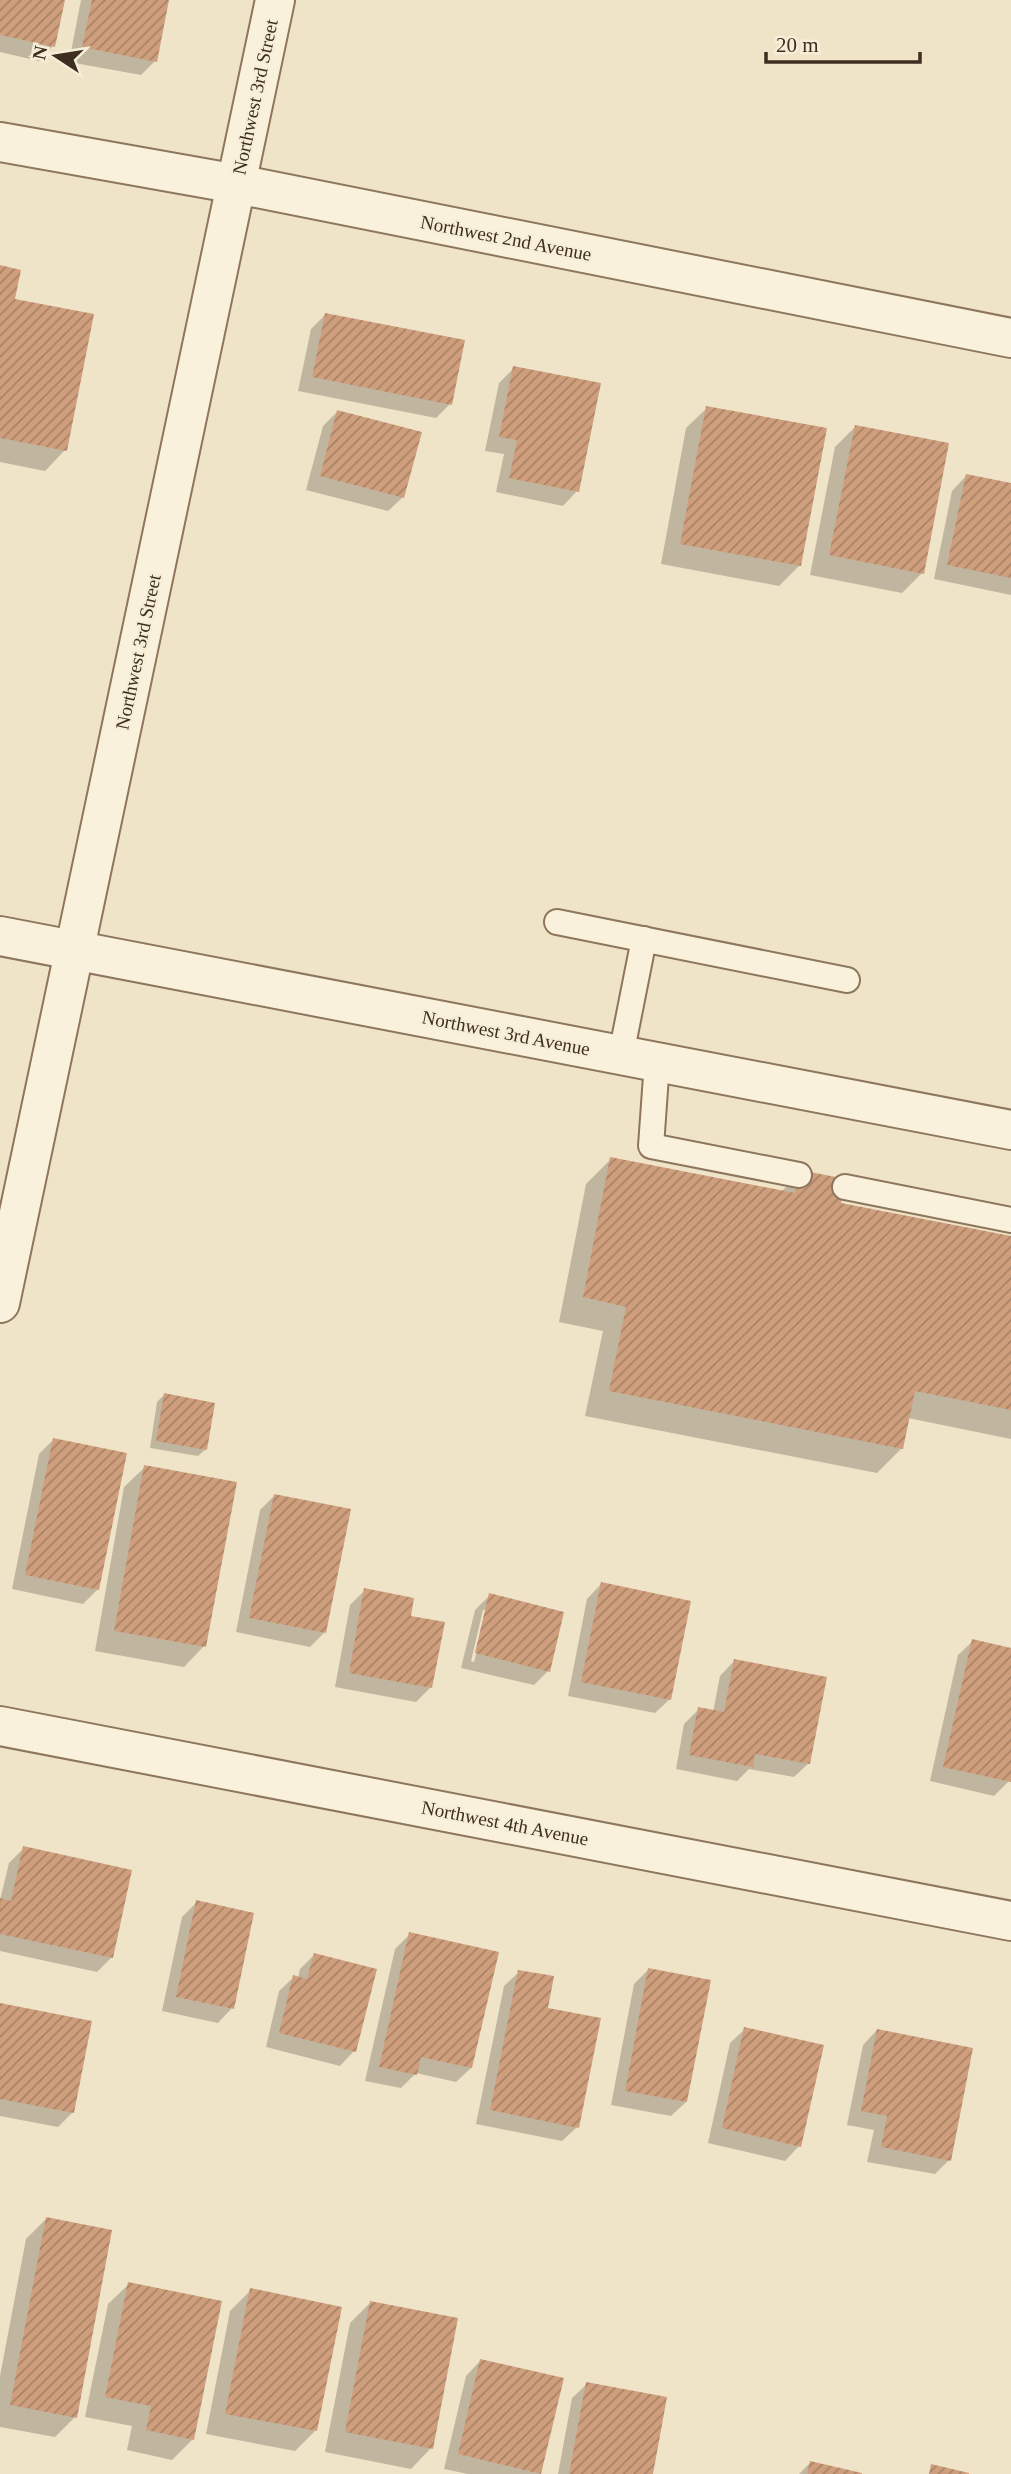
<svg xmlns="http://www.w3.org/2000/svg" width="1011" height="2474" viewBox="0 0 1011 2474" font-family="Georgia,serif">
<defs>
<pattern id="building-hatch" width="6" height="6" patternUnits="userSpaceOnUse" patternTransform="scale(1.75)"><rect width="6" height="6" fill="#cf9f7d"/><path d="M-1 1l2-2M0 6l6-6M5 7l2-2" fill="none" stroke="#a98266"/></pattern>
</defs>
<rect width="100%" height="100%" fill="#f0e4c8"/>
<g fill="#0003" fill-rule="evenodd">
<polygon points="0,0 63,0 53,46 39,61 0,52"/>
<polygon points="81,0 167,0 155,61 141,75 69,62"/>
<polygon points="0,267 65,450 45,471 0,462"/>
<polygon points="325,315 450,404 436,418 298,391 311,329"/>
<polygon points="514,368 577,491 563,506 496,492 504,454 485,451 499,383"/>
<polygon points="707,408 799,566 779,586 661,564 686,428"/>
<polygon points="337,412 403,497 388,511 306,490 323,426"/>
<polygon points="855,427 922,573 902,593 810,575 835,447"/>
<polygon points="966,476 1011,485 1011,595 934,579 952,491"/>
<polygon points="611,1159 781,1192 801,1172 839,1204 1011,1238 1011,1439 908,1418 902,1448 877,1473 585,1416 603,1331 559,1322 586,1184"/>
<polygon points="164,1395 206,1449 198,1456 150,1448 157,1402"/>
<polygon points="53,1440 98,1589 83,1604 12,1589 39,1454"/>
<polygon points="145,1467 204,1646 184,1667 95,1651 124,1487"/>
<polygon points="275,1495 324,1633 310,1647 236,1632 260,1510"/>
<polygon points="601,1584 670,1699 655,1713 568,1696 587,1599"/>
<polygon points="365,1590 409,1617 431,1687 416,1702 335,1687 350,1605"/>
<path d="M 490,1595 L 548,1671 L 534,1685 L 461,1668 L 475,1610 ZM 483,1610 L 487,1610 L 474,1662 L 471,1661 Z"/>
<polygon points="973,1641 1011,1650 1011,1772 1009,1781 994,1796 930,1781 958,1655"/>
<polygon points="734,1661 809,1763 794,1777 749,1769 737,1781 676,1769 684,1724 699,1709 713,1712 720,1676"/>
<polygon points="24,1848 111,1958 97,1972 0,1951 0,1900 9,1863"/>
<polygon points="197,1902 232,2008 218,2023 162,2011 182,1917"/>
<polygon points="410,1934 471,2068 456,2082 416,2073 401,2088 365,2081 395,1949"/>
<polygon points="314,1955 354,2051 340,2066 266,2047 279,1991 294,1977 298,1978 300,1969"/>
<polygon points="649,1969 686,2102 671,2116 611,2105 634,1984"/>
<polygon points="519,1972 546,2009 577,2127 562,2141 476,2124 504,1986"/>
<polygon points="0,2005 72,2113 58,2127 0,2116"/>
<polygon points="745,2029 799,2146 785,2161 708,2143 730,2043"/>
<polygon points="877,2030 949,2160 935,2174 867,2162 874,2130 847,2125 863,2045"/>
<polygon points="46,2219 75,2417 55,2437 0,2427 0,2376 26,2239"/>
<polygon points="129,2284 192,2440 172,2460 127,2450 132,2426 85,2417 108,2304"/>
<polygon points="251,2290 315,2431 295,2451 206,2434 230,2311"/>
<polygon points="371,2302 431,2448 411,2469 325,2452 350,2323"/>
<polygon points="480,2361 540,2473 539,2474 468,2474 444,2469 466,2376"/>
<polygon points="587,2384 651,2474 558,2474 572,2398"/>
<polygon points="810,2463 859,2474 799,2474"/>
</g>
<g fill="url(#building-hatch)">
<polygon points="0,0 65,0 55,47 0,35"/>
<polygon points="92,0 169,0 157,62 82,47"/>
<polygon points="0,265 21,270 15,299 94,314 67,451 0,438"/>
<polygon points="325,313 465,340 452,405 312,377"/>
<polygon points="513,366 601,383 579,492 509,478 517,440 499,437"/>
<polygon points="706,406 827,428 801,566 680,544"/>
<polygon points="337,410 422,432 404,498 320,476"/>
<polygon points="855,425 949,443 924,574 829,555"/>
<polygon points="966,474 1011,483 1011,578 947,565"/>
<polygon points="610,1157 795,1193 800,1170 846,1179 841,1203 1011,1236 1011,1410 915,1391 903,1449 609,1391 626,1307 583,1297"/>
<polygon points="164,1393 215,1403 207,1450 156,1441"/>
<polygon points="53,1438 127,1453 99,1590 25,1575"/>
<polygon points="144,1465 237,1482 206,1647 114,1631"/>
<polygon points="274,1494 351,1509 326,1633 249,1618"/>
<polygon points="601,1582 691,1601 671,1700 581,1682"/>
<polygon points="364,1588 414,1598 411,1616 445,1622 432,1688 349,1673"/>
<polygon points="489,1593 564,1612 550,1672 475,1653"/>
<polygon points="972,1639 1011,1648 1011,1782 943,1767"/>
<polygon points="734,1659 827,1677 810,1764 755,1754 753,1767 689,1755 698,1707 724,1712"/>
<polygon points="23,1846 132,1870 113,1958 0,1934 0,1898 11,1901"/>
<polygon points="196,1900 254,1913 234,2009 176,1997"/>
<polygon points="409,1932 499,1952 472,2068 421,2057 417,2075 379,2067"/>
<polygon points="314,1953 377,1969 356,2052 279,2033 293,1975 307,1979"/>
<polygon points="648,1968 711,1980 687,2102 625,2091"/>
<polygon points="518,1970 554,1976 548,2008 601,2018 579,2128 490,2110"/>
<polygon points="0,2003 92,2021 74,2113 0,2099"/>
<polygon points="744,2027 824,2045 801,2147 722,2128"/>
<polygon points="877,2029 973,2048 951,2161 881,2147 887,2116 861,2111"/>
<polygon points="46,2217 112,2230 77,2418 10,2405"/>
<polygon points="128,2282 222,2301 194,2440 146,2430 151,2406 105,2397"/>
<polygon points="250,2288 342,2307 317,2431 225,2414"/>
<polygon points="370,2301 458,2318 433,2449 345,2432"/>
<polygon points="480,2359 564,2378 541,2474 458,2454"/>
<polygon points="586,2382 667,2397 653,2474 569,2474"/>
<polygon points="810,2461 862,2473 862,2474 807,2474"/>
<polygon points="931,2464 969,2473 969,2474 929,2474"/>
</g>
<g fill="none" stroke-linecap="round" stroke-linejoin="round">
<defs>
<g id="service">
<polyline points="557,922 847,980"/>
<polyline points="621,1055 644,939"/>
<polyline points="657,1062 651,1146 799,1175"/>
<polyline points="845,1187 1011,1220"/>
</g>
<g id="minor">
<polyline points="0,142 237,184 1011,338"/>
<polyline points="0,936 1011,1130"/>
<polyline points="0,1303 275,0"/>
<polyline points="0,1726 1011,1921"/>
</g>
</defs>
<use href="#service" stroke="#8d765c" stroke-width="28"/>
<use href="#minor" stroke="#8d765c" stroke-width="42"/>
<use href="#service" stroke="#faf1dc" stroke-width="24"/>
<use href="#minor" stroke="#faf1dc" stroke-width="38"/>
</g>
<g text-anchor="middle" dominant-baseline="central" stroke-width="5" stroke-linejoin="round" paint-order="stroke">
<g font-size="19" fill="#3d2e20" stroke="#f7eed8">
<text transform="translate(255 97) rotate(-78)">Northwest 3rd Street</text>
<text transform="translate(506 238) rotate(11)">Northwest 2nd Avenue</text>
<text transform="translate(138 652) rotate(-78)">Northwest 3rd Street</text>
<text transform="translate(506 1033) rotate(11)">Northwest 3rd Avenue</text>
<text transform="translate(505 1823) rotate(11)">Northwest 4th Avenue</text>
</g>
</g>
<g transform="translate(56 56) rotate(282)" stroke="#f7eed8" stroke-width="5" paint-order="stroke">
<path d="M0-5L12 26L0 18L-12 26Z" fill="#3d2e20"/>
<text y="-10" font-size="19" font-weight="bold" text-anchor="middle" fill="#3d2e20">N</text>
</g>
<path d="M766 52v10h154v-10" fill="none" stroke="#3d2e20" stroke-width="3.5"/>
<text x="776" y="52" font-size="21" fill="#3d2e20" stroke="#f7eed8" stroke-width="5" paint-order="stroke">20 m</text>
</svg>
